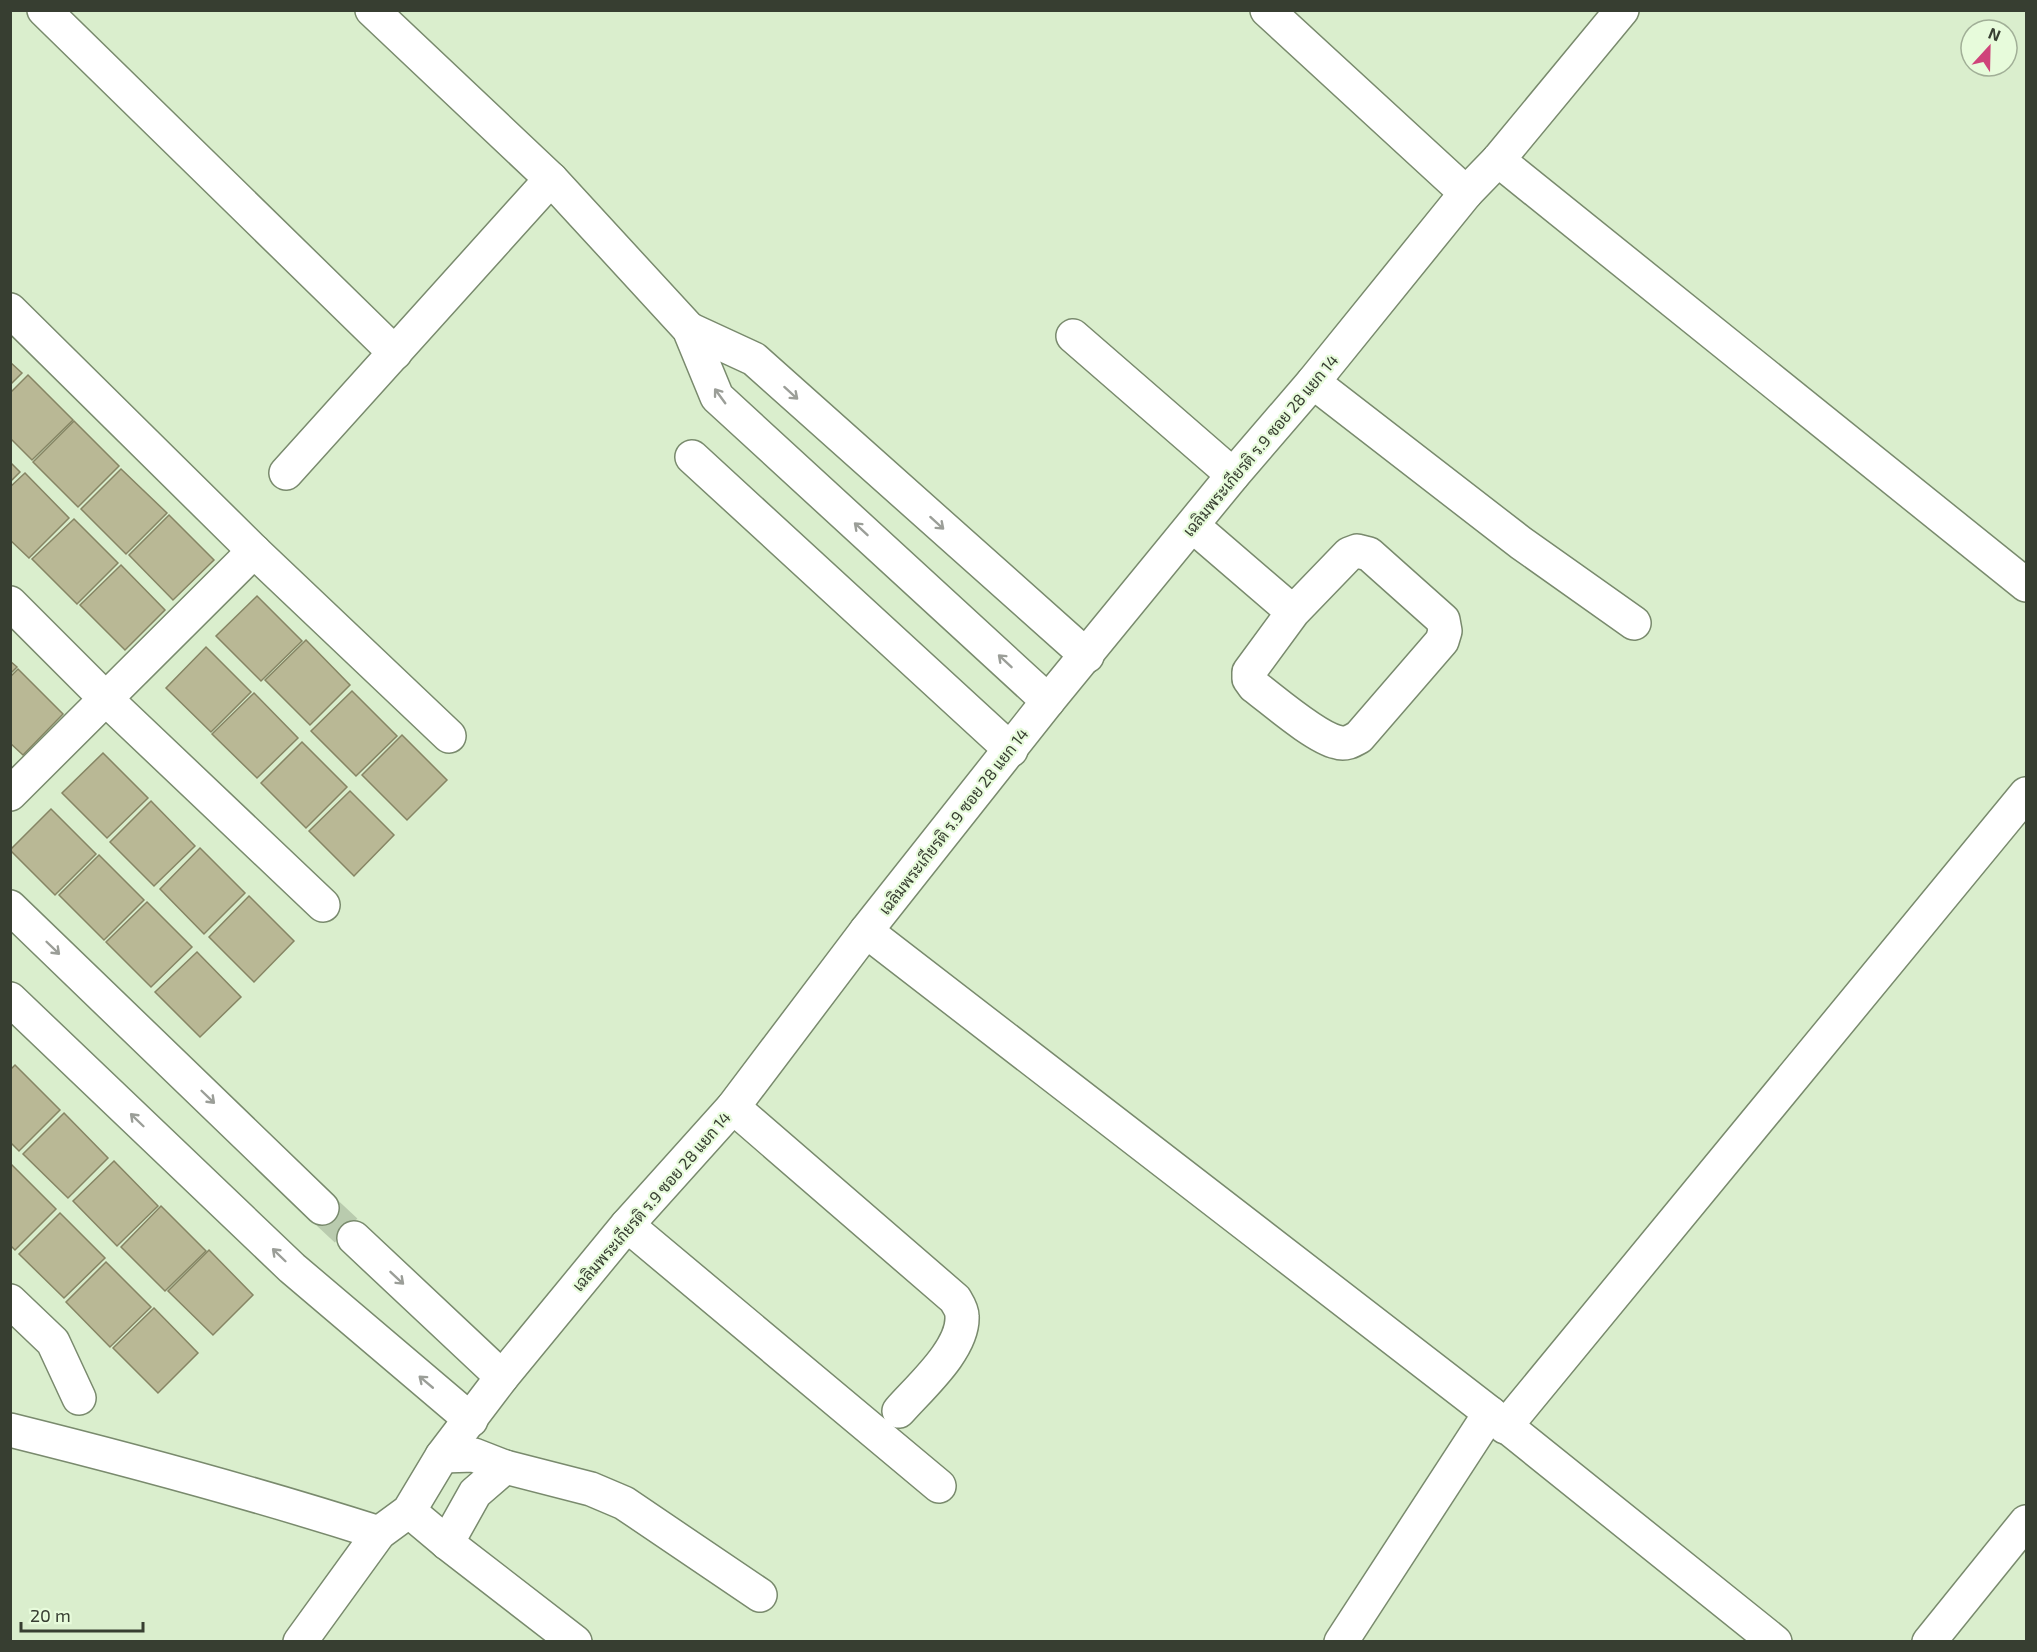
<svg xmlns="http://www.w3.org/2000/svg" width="2037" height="1652" viewBox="0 0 2037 1652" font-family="'Exo 2',Sarabun,sans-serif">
<rect width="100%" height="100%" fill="#daeecd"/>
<g fill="#b9b895" stroke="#868564" stroke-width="1.5">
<polygon points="10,362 22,373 10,385"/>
<polygon points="28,375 73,420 32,460 10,438 10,393"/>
<polygon points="74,421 119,466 78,507 33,462"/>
<polygon points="10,462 20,472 10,482"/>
<polygon points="121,469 167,513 126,554 81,509"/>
<polygon points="25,473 69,518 29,558 10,540 10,487"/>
<polygon points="169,515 214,560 173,600 129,555"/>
<polygon points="74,519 118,563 77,604 32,559"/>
<polygon points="121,565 165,610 125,650 80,605"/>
<polygon points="257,596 302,641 261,681 216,636"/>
<polygon points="306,640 350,685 310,725 265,680"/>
<polygon points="206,647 251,692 211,732 166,688"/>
<polygon points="10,661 17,667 10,674"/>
<polygon points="18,669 63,714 23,755 10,743 10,677"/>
<polygon points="352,691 397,736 356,776 311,731"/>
<polygon points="254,693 298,738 257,778 212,734"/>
<polygon points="402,735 447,780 407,820 362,775"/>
<polygon points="302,742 347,787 306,828 261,783"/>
<polygon points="103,753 148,798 107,838 62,793"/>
<polygon points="350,791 394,835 354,876 309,831"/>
<polygon points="151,801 195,846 154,886 110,842"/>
<polygon points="51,809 96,854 55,895 10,850"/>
<polygon points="200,848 245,893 204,934 160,889"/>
<polygon points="99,855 144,900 104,940 59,895"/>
<polygon points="249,896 294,941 254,982 209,937"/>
<polygon points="147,902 192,947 151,987 106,942"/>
<polygon points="197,952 241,997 200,1037 155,992"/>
<polygon points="15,1065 60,1110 19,1151 10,1142 10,1070"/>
<polygon points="64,1113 108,1158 68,1198 23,1154"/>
<polygon points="114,1161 158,1206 117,1246 73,1201"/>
<polygon points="11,1164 56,1209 15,1250 10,1245"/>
<polygon points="161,1206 206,1251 165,1291 121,1247"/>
<polygon points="60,1213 105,1258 64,1298 19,1254"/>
<polygon points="209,1250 253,1295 213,1335 168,1291"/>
<polygon points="106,1262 151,1307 110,1347 66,1302"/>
<polygon points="154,1308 198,1353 158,1393 113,1348"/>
</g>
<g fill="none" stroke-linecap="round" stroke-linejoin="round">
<polyline stroke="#b9cbae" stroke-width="33" stroke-dasharray="33 16" stroke-linecap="butt" points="322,1208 354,1238"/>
<defs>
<g id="minor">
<polyline points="44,10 395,353"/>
<polyline points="372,10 551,179 689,329 717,397 1048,701"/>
<polyline points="1267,10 1466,193"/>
<polyline points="1498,160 2026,585"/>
<polyline points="10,310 254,551 449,736"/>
<polyline points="689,329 754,359 1087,656"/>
<polyline points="1073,336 1233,475"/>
<polyline points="1313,382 1521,543 1634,623"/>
<polyline points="692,457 1011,750"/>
<polyline points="286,473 551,179"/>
<path d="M 1193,526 L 1293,612 L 1249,672 L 1249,679 L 1254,686 C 1274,701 1315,737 1337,742 C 1345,745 1352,741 1359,737 L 1442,641 L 1445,631 L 1443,620 L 1369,554 L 1357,551 L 1349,554 L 1293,612"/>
<polyline points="10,603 107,700 323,905"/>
<polyline points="10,794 254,551"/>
<polyline points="10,907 322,1208"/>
<polyline points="866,931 1490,1413 1775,1642"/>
<polyline points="10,999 292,1268 471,1420"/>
<path d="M 733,1107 L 955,1299 C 958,1304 962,1310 962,1316 C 964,1349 920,1387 899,1411"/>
<polyline points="627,1225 939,1486"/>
<polyline points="354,1238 502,1377"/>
<polyline points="10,1301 53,1342 79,1398"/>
<polyline points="1505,1427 2026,794"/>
<path d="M 10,1430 C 135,1461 257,1494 379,1533"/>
<polyline points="442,1456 474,1455 505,1467 591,1489 624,1503 760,1595"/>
<polyline points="409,1511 447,1543 575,1642"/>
<polyline points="447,1543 475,1493 505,1467"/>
<polyline points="300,1642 379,1533 409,1511 442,1456 502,1377 627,1225 733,1107 866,931 1048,701 1233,475 1313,382 1466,193 1498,160 1622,10"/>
<polyline points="1341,1642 1490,1413"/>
<polyline points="1929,1642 2026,1522"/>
</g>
</defs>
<use href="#minor" stroke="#798a6d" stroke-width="36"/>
<use href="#minor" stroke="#fff" stroke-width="33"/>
</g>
<defs><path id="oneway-shaft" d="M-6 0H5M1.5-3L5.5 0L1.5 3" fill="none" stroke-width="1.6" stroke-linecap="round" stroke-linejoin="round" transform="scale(1.5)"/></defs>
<g stroke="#9b9e98">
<use href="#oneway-shaft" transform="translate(791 393) rotate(42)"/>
<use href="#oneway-shaft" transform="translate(720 396) rotate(-126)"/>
<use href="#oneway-shaft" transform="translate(937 523) rotate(42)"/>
<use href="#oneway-shaft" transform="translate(861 529) rotate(-137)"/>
<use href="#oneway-shaft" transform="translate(1005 661) rotate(-137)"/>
<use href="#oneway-shaft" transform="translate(53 948) rotate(44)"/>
<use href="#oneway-shaft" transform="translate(208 1097) rotate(44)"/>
<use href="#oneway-shaft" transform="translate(137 1120) rotate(-136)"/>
<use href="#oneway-shaft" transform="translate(279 1255) rotate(-136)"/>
<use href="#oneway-shaft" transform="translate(397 1278) rotate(43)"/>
<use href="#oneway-shaft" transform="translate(426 1382) rotate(-140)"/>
</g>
<g text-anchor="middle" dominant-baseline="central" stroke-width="4.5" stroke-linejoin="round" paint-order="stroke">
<g font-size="16" fill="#373e31" stroke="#e7fbdb">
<text transform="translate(1260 445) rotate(-50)">เฉลิมพระเกียรติ ร.9 ซอย 28 แยก 14</text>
<text transform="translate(953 821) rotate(-52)">เฉลิมพระเกียรติ ร.9 ซอย 28 แยก 14</text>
<text transform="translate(651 1201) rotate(-49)">เฉลิมพระเกียรติ ร.9 ซอย 28 แยก 14</text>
</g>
</g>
<rect width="2037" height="1652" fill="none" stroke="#373e31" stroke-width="24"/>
<g transform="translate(1989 48) rotate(22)"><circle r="28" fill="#e7fbdb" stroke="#a1af97" stroke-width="1.5"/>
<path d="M0-4.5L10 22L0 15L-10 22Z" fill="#cf447a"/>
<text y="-9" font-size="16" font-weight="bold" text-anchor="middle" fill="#373e31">N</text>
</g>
<path d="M21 1622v9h122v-9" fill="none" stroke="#373e31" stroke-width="3"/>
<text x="30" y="1622" font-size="18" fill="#373e31" stroke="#e7fbdb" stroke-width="4.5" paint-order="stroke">20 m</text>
</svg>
